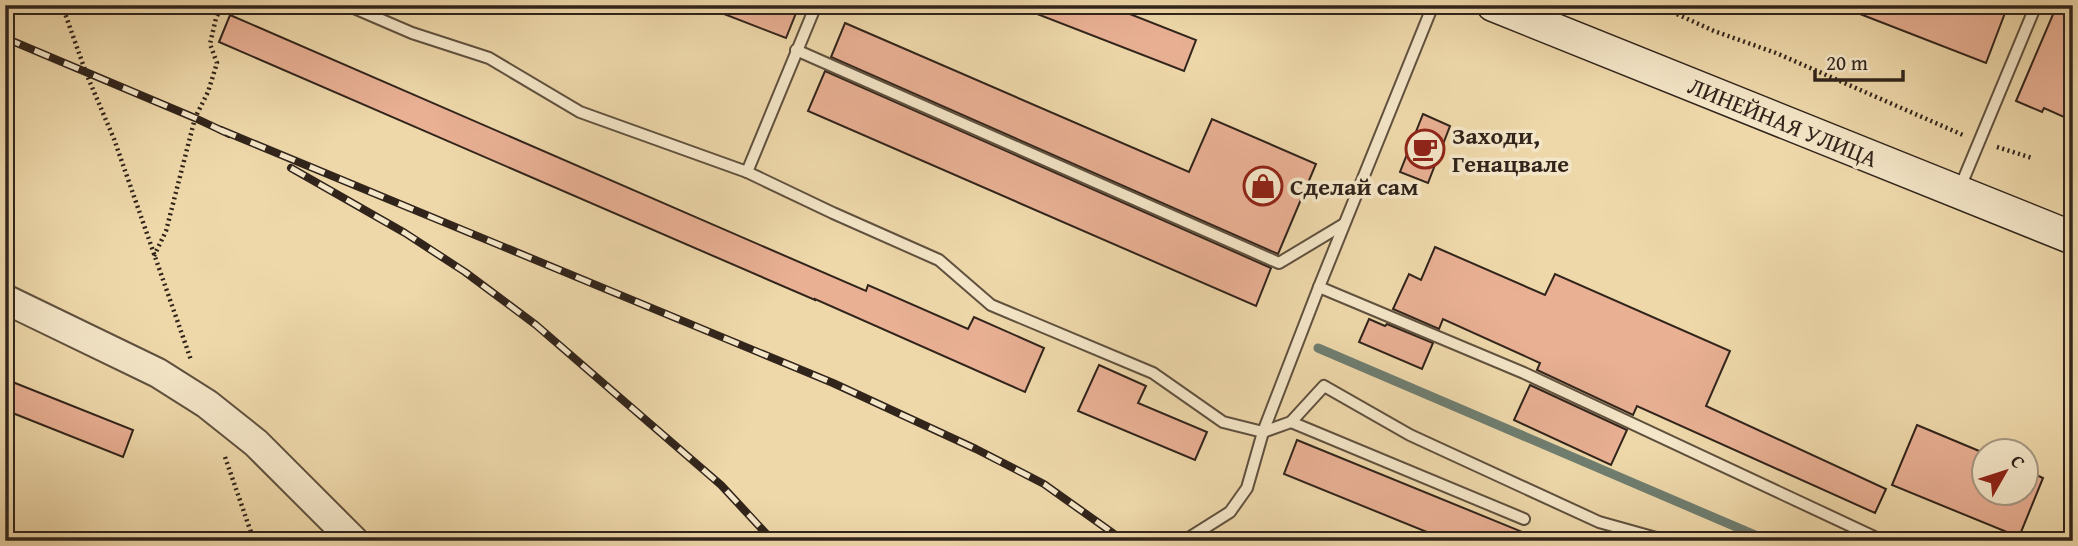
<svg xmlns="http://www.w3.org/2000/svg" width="2078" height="546" viewBox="0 0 2078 546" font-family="'Gentium Book Plus',serif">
<rect width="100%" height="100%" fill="#eed8aa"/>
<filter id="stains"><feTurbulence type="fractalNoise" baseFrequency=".00286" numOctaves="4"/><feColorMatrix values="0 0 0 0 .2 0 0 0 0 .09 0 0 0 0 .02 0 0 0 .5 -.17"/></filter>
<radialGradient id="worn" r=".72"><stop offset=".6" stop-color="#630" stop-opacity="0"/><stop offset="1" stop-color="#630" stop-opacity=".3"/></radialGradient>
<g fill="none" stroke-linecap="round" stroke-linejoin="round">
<polyline stroke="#6f7e71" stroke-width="9" points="1318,348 1769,541"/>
</g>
<g fill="#e9b094" stroke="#31241b" stroke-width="2">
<polygon points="706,5 776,5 796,13 786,38 706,7"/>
<polygon points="1020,5 1107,5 1196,40 1184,71 1019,7"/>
<polygon points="1842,5 2008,5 1986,63 1842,7"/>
<polygon points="2057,5 2073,5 2073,121 2044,108 2042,112 2016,101"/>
<polygon points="230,15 866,291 868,285 968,329 974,317 1044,348 1025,392 815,299 815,300 219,42"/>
<polygon points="845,23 1189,172 1212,119 1316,164 1278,254 831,57"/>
<polygon points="825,71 1271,268 1256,306 808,111"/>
<polygon points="1423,114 1450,126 1428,183 1400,172"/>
<polygon points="1435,247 1545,295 1555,274 1730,351 1706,406 1886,489 1875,513 1637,406 1633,415 1537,370 1540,363 1443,319 1439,329 1393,309 1409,274 1421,280"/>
<polygon points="1369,319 1385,326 1387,324 1433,343 1422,369 1359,342"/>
<polygon points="1099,365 1146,386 1138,403 1207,432 1195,460 1078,411"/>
<polygon points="5,379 133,430 123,457 5,410"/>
<polygon points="1530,385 1627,430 1611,465 1514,420"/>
<polygon points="1917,425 1984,453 1984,494 2026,494 2026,470 2043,478 2019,537 1892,485"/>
<polygon points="1297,440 1542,540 1542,541 1449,541 1284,474"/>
</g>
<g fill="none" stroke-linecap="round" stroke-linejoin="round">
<defs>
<g id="service">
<polyline points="347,5 412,33 489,58 580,112 747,172 833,213 939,260 991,305 1153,373 1223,422 1263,432 1291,422 1324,386 1410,435 1599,522 1667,541"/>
<polyline points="796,50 1279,263 1344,224"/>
<polyline points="747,172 816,5"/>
<polyline points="1959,190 2036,5"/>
<polyline points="1319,287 1524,373 1883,541"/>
<polyline points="1291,422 1524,519"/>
<polyline points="1184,541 1230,512 1247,488 1263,432 1319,287 1433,5"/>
</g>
<polyline id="tertiary" points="5,299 158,373 207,404 256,443 354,541"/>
<polyline id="secondary" points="1493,5 2073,238"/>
</defs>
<use href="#service" stroke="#60513f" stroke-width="14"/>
<use href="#tertiary" stroke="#60513f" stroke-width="32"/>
<use href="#secondary" stroke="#31241b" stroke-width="35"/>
<g stroke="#31241b" stroke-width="4.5" stroke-dasharray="2 3.5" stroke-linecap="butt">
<polyline points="62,5 86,73 114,139 191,360"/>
<polyline points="1657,5 1714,31 1776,53 1963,135"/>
<polyline points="1997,147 2032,158"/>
<polyline points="154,256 166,231 195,118 208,92 217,63 210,44 216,18 223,5"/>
<polyline points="225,457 254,541"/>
</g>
<use href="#service" stroke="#f4e6c8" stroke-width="10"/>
<use href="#tertiary" stroke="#f4e6c8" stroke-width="28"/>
<use href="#secondary" stroke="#f4e6c8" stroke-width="32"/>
<defs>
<g id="rail">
<polyline points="5,38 195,118 229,134"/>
<polyline points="221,130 833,383 976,449 1044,484 1124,541"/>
<polyline points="291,168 405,233 465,272 536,325 721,485 773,541"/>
</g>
</defs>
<use href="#rail" stroke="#31241b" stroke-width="8"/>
<use href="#rail" stroke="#f4e6c8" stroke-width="5" stroke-dasharray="16" stroke-linecap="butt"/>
</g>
<defs>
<symbol id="cafe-ring" viewBox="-11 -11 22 22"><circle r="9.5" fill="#f4e6c8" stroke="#8f2418" stroke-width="1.5"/><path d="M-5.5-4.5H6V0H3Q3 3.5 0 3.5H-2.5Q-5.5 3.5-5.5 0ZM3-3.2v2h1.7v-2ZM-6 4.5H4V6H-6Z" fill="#8f2418"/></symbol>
<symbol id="shop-ring" viewBox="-11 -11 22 22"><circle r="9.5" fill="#f4e6c8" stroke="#8f2418" stroke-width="1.5"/><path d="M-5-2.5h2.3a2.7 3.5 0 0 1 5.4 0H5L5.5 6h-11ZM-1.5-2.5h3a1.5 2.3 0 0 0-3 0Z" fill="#8f2418"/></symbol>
</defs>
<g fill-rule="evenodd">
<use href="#cafe-ring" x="1403" y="127" width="44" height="44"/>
<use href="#shop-ring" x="1241" y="164" width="44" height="44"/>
</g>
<g text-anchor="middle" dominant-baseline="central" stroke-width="7" stroke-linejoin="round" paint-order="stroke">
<g font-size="24" fill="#31241b" stroke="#f4e6c8">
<text transform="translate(1783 122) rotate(22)">ЛИНЕЙНАЯ УЛИЦА</text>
</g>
<g font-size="24" font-weight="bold" fill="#31241b" stroke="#f4e6c8" text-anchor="start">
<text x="1452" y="135">Заходи,<tspan x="1452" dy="28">Генацвале</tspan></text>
<text x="1290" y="186">Сделай сам</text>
</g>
</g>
<rect width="2078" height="546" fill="none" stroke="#eed8aa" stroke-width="28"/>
<rect x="7" y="7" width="2064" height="532" fill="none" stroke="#31241b" stroke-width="3.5"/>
<rect x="14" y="14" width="2050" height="518" fill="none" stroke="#31241b" stroke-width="2"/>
<g transform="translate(2005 472) rotate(51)"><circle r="33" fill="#f4e6c8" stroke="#a69883" stroke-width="2"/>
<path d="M0-5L12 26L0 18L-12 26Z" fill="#8f2418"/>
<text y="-10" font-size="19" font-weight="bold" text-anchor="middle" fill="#31241b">С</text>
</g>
<path d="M1815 70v10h88v-10" fill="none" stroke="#31241b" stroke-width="3.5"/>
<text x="1826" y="70" font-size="21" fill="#31241b" stroke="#f4e6c8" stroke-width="5" paint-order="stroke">20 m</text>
<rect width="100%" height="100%" filter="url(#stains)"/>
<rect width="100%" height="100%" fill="url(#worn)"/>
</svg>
